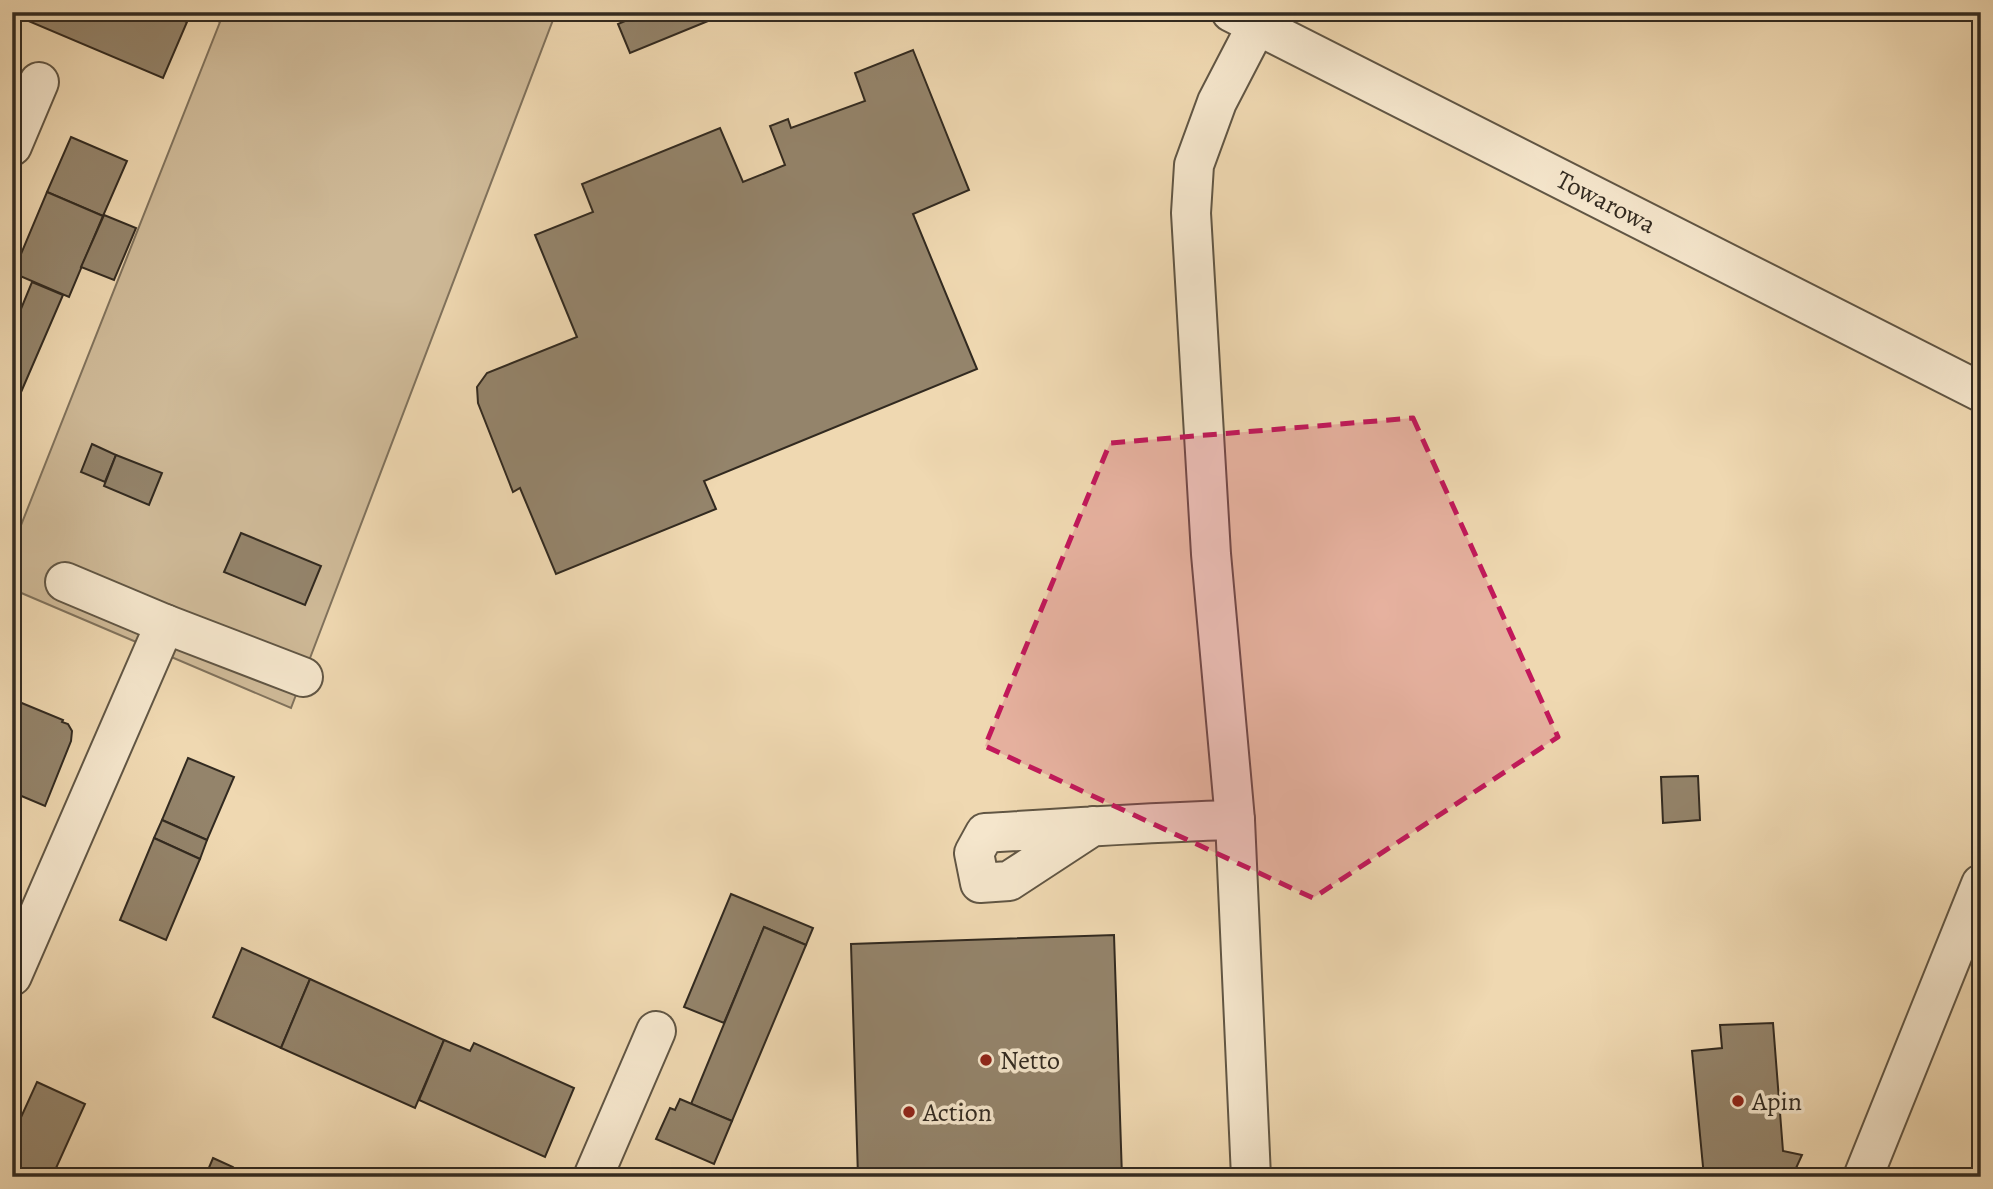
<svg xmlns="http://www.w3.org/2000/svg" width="1993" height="1189" viewBox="0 0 1993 1189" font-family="Alegreya,serif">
<rect width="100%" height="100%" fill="#efd8b1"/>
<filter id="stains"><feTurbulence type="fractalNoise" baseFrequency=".00286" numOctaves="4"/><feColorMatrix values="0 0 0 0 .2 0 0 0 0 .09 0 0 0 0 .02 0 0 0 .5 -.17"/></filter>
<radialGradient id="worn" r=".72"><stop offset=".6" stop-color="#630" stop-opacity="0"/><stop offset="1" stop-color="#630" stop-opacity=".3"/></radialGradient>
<polygon fill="#cfba98" stroke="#80725c" stroke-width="2" points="200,12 556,12 291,708 12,589 12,548 220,22"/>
<g fill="#94846b" stroke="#322a20" stroke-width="2">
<polygon points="29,12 165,12 187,22 163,78 26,20"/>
<polygon points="646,12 730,12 630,53 618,24"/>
<polygon points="913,50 969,190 913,214 977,369 704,481 716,509 556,574 520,488 513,492 478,403 477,387 487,373 577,337 535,235 593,212 582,184 720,128 743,182 785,165 770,126 788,119 791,128 865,101 855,73"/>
<polygon points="71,137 127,161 103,216 47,192"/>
<polygon points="47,192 103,216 69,297 13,273"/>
<polygon points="104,215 136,228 114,280 81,267"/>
<polygon points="32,282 63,295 12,413 12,305 21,309"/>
<polygon points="92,444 116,455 105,482 81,472"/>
<polygon points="116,455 162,473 149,505 104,486"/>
<polygon points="241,533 321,566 305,605 224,572"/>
<polygon points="12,699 63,720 62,722 68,724 72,731 71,741 45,806 12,792"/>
<polygon points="188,758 234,777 207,840 162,820"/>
<polygon points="1698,776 1700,820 1663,823 1661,777"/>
<polygon points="162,820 207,840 200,859 154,838"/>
<polygon points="154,838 200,859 166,940 120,920"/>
<polygon points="731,894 813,928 806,945 764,927 724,1023 684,1007"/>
<polygon points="764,927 806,945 732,1121 691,1104"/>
<polygon points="1114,935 1122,1177 858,1177 851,944"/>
<polygon points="242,948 310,979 281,1048 213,1017"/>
<polygon points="310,979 444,1040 415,1108 281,1048"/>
<polygon points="1773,1023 1783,1151 1802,1155 1792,1177 1704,1177 1692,1051 1722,1048 1720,1025"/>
<polygon points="444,1040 470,1051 474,1043 574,1088 545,1157 419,1100"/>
<polygon points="37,1082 85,1104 52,1177 32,1177 12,1168 12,1137"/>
<polygon points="680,1099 732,1121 714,1164 656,1139 670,1108 675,1110"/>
<polygon points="213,1158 233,1167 238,1172 239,1177 205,1177"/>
<polygon points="12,1168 32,1177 12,1177"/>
</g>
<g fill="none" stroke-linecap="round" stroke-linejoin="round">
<defs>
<g id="minor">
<polyline points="1231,12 1981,392"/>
<polyline points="12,146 39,82"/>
<polyline points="165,624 303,677"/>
<path d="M 1093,826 L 1009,881 L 980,883 L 974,853 L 985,833 C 1068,828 1151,822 1235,820"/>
<polyline points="12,976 165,624 65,582"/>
<polyline points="593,1177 656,1031"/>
<polyline points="1251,1177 1235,820 1211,554 1191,213 1194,165 1217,102 1257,25"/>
<polyline points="1863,1177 1981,884"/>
</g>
</defs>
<use href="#minor" stroke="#615644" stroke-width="42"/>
<use href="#minor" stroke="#f5e6cc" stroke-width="38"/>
</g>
<path fill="#c2185b" fill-opacity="0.2" stroke="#c2185b" stroke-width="5" stroke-dasharray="14 9" stroke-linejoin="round" d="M 1413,418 L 1558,737 L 1313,898 L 985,746 L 1110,443 Z"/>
<g fill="#8f2418" stroke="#f5e6cc" stroke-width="2.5">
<circle cx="986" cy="1060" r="7"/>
<circle cx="1738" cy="1101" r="7"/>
<circle cx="909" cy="1112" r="7"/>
</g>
<g text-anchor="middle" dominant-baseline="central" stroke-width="7" stroke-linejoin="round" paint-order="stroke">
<g font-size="26" fill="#322a20" stroke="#f5e6cc">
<text transform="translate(1606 202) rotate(27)">Towarowa</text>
</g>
<g font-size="26" fill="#322a20" stroke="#f5e6cc" text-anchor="start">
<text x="1000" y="1060">Netto</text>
<text x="1752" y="1101">Apin</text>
<text x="923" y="1112">Action</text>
</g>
</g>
<rect width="1993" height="1189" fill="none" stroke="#efd8b1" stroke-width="42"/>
<rect x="14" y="14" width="1965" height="1161" fill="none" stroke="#322a20" stroke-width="3.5"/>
<rect x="21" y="21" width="1951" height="1147" fill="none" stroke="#322a20" stroke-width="2"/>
<rect width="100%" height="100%" filter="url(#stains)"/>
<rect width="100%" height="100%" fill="url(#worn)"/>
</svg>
